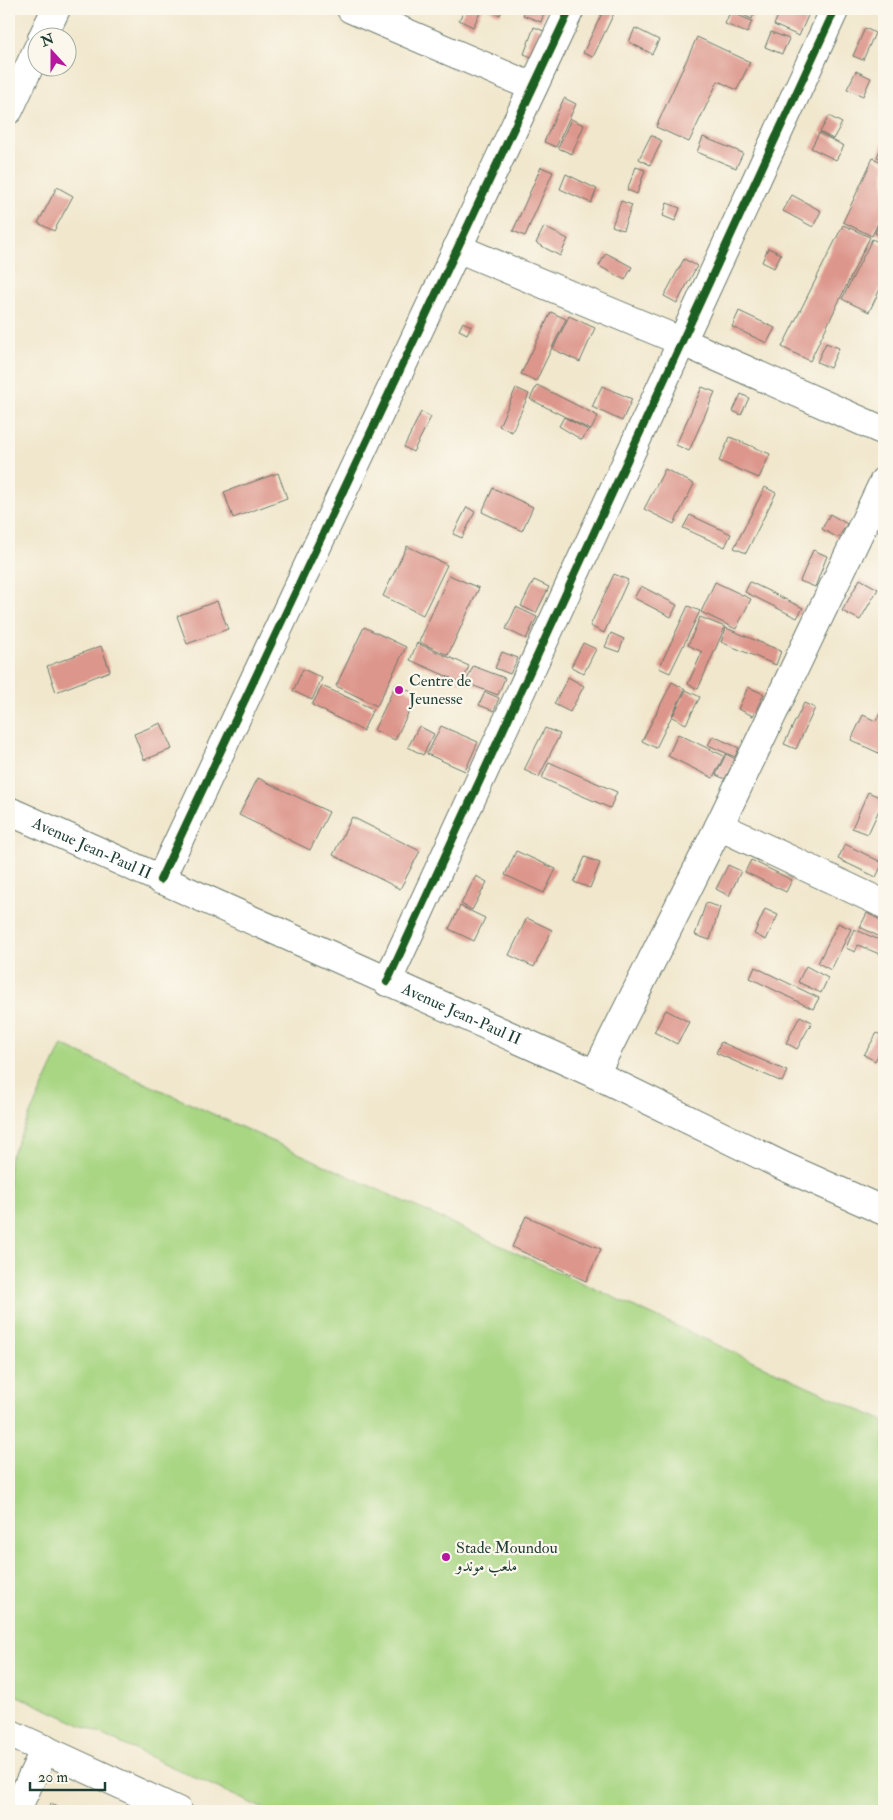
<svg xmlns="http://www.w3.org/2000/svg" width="893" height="1820" viewBox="0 0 893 1820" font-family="'IM FELL Double Pica',Amiri,serif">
<rect width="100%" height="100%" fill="#fbf7ec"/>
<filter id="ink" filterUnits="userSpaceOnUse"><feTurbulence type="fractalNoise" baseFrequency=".02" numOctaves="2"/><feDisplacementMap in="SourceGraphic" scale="10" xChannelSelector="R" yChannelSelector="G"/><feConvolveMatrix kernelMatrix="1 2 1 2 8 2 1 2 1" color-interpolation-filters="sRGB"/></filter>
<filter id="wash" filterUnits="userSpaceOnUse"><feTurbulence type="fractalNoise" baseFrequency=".0096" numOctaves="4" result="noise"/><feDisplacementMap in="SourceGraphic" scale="20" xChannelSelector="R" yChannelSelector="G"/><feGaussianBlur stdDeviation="1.12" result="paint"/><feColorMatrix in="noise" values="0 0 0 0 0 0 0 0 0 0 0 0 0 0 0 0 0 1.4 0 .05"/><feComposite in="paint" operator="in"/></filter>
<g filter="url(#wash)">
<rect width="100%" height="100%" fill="#f1e7cd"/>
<polygon fill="#a9d683" stroke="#648a5c" points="62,1045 884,1421 884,1796 877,1811 268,1811 9,1692 9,1160"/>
<g id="blocks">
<g fill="#dd968c">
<polygon points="465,9 482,9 473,27 459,20"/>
<polygon points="488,9 503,9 500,15"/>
<polygon points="525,9 545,9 541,22 523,15"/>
<polygon points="604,9 616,9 593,57 583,53"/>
<polygon points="729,9 756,9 752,19"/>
<polygon points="781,9 811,9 799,36 774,25"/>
<polygon points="730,12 752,21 747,33 725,24"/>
<polygon points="534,27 549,33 539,60 524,54"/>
<polygon points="635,28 659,40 652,54 629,42"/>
<polygon points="865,28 875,33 863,60 853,56"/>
<polygon points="771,32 789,39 782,54 765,47"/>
<polygon points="697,37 750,62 737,90 718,81 689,142 656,127"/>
<polygon points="856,71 871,78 863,96 847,89"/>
<polygon points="564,98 576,104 556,147 544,142"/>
<polygon points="829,116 842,123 833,139 820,132"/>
<polygon points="571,119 584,125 572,154 558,148"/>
<polygon points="819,133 844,146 836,160 811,148"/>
<polygon points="651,135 662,141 650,165 639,159"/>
<polygon points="703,137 743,153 736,168 697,152"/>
<polygon points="884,140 884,160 877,157"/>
<polygon points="873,158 884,163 884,210 872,236 843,222"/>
<polygon points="541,167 553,172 525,236 513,231"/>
<polygon points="636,167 645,170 637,194 627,190"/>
<polygon points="566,174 597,189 591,203 560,189"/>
<polygon points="57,187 73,196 54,231 38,223"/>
<polygon points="792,195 821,211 813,227 783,211"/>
<polygon points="621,201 632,205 623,230 612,226"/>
<polygon points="667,203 680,208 675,221 663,216"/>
<polygon points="884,213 884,237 875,233"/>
<polygon points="843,225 870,237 810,361 782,347"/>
<polygon points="544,227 568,239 560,256 536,243"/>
<polygon points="872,239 884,245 884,281 869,312 842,299"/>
<polygon points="768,248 781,254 774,268 762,262"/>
<polygon points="606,253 632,267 625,280 599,266"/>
<polygon points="684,259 697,266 677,303 664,296"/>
<polygon points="739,311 775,328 767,343 732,327"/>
<polygon points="551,312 566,319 536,381 521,374"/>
<polygon points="569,316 595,328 580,362 553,349"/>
<polygon points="463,322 471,326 467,334 459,330"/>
<polygon points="826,343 839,348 830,368 817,362"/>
<polygon points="537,385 598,416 591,430 530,399"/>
<polygon points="602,386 632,399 622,421 592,407"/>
<polygon points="702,387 715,392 689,451 676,445"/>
<polygon points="516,388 529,394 512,432 499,426"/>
<polygon points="741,394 749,398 741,415 733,411"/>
<polygon points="421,412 431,417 413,452 404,447"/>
<polygon points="564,417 588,430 582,440 559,426"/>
<polygon points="730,437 770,454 759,478 719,461"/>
<polygon points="665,469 694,484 674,524 644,509"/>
<polygon points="278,473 287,498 233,518 224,492"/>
<polygon points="765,487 776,493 746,553 734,548"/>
<polygon points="493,488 533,507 522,531 482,512"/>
<polygon points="467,507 475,512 462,538 453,534"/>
<polygon points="830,514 847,524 838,538 822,529"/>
<polygon points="690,515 731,534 725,547 683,528"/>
<polygon points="407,546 447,565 423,615 383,596"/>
<polygon points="813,550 827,556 815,587 800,581"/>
<polygon points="614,574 628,580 604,633 590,626"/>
<polygon points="449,575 479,588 448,655 419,642"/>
<polygon points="860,579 878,589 860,620 842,611"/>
<polygon points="534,580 549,587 536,613 521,606"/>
<polygon points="715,582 751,599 736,629 701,612"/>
<polygon points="750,582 803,608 797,618 745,592"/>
<polygon points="641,586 677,605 671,617 634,598"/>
<polygon points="217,601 228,629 187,644 177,616"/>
<polygon points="688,606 700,611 670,673 659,668"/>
<polygon points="516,607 537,617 526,639 506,629"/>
<polygon points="700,617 725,627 698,689 688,684 702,652 688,645"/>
<polygon points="364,627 406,647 377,706 336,686"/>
<polygon points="726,628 781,651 776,665 721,642"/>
<polygon points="611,633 624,639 619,652 605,647"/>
<polygon points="417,643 469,666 462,683 410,660"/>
<polygon points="583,643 596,649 584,673 571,667"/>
<polygon points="101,646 110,671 56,692 47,666"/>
<polygon points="502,652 518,658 510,674 495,668"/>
<polygon points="473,666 505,678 498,695 466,683"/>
<polygon points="303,669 322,678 312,700 293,691"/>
<polygon points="568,677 584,686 570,712 554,704"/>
<polygon points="672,682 685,689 656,748 642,741"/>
<polygon points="396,684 417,695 395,740 374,730"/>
<polygon points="322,686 373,709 363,731 312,705"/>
<polygon points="748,687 764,694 753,716 738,709"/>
<polygon points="686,690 700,697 686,724 672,717"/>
<polygon points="485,692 499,698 494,711 479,705"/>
<polygon points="804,703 815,708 796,749 784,744"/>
<polygon points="882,709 884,710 883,755 851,740 863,715 876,721"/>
<polygon points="161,723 172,749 144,760 134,734"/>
<polygon points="419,726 434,734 423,755 408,747"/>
<polygon points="441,726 478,742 465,771 427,754"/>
<polygon points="545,728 560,734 539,777 524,770"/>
<polygon points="678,734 724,756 713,778 668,756"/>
<polygon points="713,736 739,748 735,757 708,745"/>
<polygon points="726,754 735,759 725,779 716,775"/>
<polygon points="549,762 617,792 610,808 542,778"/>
<polygon points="258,778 329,812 310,850 239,815"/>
<polygon points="868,792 884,799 868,834 852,828"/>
<polygon points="352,817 420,851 400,889 333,855"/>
<polygon points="845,844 883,863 876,877 838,859"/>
<polygon points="516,851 556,869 544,893 505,875"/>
<polygon points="585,857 600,863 590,888 574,882"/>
<polygon points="751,860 792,880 786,892 745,872"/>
<polygon points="728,865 741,871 729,896 716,889"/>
<polygon points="476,876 487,882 472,910 461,904"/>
<polygon points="706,903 720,907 710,940 695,935"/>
<polygon points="460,906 485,918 474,941 449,929"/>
<polygon points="765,909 778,915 766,940 754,934"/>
<polygon points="867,913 884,922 884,939 860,927"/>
<polygon points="527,918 552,930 534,967 509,955"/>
<polygon points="838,923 851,929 831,970 818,963"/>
<polygon points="854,929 884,942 884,956 858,945 855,952 846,948"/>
<polygon points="806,966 828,978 821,993 798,982"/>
<polygon points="755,967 819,998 813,1009 750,978"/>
<polygon points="666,1010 689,1022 677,1044 654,1032"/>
<polygon points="800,1016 812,1022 797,1049 786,1043"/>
<polygon points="877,1033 884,1037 884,1044 875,1061 864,1055"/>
<polygon points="721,1042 787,1071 782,1082 716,1053"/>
<polygon points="526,1216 601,1249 586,1281 512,1247"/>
<polygon points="51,1804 65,1811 48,1811"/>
</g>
</g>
</g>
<g filter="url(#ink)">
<use href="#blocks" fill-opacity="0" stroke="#68786a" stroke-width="1"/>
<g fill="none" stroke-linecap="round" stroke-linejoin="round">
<defs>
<g id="minor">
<polyline points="351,9 533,87"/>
<polyline points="457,248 683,342 884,431"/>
<polyline points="719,826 884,904"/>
<polyline points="160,880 570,9"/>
<polyline points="387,982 835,9"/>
<polyline points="595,1074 719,826 884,481"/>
<polyline points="9,1733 178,1811"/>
<polyline points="16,1811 45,1749"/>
</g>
<g id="tertiary">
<polyline points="42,38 56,9"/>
<polyline points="9,110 38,48"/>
<path id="s1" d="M 9,811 L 595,1074 L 783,1166 L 884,1211"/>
</g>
</defs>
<use href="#minor" stroke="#68786a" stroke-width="30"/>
<use href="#tertiary" stroke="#68786a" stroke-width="30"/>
<use href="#minor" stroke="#fff" stroke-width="28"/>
<use href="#tertiary" stroke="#fff" stroke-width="28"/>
<defs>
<g id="cycleway">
<polyline points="160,880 570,9"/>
<polyline points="387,982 835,9"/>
</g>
</defs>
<use href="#cycleway" stroke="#fbf7ec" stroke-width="11"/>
<use href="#cycleway" stroke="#1b5e20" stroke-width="8"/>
</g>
</g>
<g fill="#b5179e" stroke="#fbf7ec" stroke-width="2">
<circle cx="399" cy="690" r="5"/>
<circle cx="446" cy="1557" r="5"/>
</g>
<g text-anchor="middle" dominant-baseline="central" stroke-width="4.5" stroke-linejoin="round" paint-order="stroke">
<g font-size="16" fill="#1f3d34" stroke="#fbf7ec" text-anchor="start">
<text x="409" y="681">Centre de<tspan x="409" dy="18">Jeunesse</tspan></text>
<text x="456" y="1548">Stade Moundou<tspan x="456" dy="18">ملعب موندو</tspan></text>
</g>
<g font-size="16" fill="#1f3d34" stroke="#fbf7ec">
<text stroke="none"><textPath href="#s1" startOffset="91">Avenue Jean-Paul II</textPath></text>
<text stroke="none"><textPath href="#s1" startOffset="496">Avenue Jean-Paul II</textPath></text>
</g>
</g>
<rect width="893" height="1820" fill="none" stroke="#fbf7ec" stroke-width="30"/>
<g transform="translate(52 52) rotate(339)"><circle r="24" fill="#fbf7ec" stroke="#a3ada2"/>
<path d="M0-4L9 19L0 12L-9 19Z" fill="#b5179e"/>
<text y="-8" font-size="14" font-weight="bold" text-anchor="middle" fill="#1f3d34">N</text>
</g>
<path d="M30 1782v8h75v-8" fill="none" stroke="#1f3d34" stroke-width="2.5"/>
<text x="38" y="1782" font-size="15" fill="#1f3d34" stroke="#fbf7ec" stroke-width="4" paint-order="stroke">20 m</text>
</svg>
